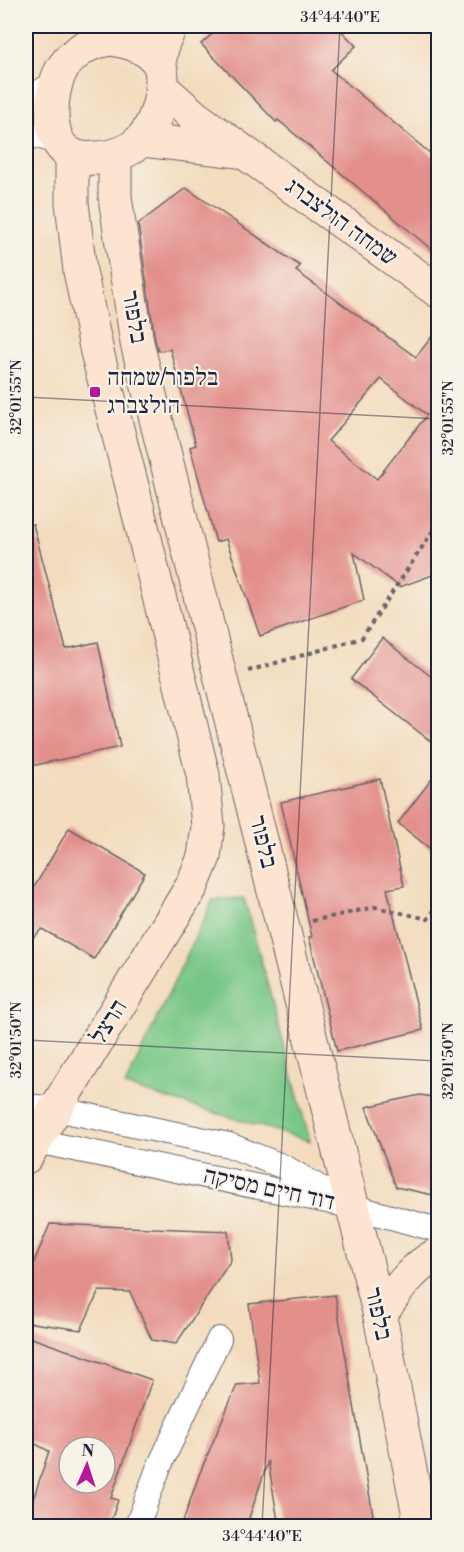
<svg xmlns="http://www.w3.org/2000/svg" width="464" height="1552" viewBox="0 0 464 1552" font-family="'Libre Bodoni','Frank Ruhl Libre',serif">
<rect width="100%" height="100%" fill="#f7f3e8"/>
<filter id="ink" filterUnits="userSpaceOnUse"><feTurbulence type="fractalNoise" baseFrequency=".0167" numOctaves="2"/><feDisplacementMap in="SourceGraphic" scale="12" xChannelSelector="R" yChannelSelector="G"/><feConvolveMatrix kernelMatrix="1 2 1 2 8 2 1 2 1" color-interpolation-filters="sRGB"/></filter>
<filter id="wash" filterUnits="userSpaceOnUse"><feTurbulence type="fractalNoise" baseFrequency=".008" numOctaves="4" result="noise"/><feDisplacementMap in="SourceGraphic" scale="24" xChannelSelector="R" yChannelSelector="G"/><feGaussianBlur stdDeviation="1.35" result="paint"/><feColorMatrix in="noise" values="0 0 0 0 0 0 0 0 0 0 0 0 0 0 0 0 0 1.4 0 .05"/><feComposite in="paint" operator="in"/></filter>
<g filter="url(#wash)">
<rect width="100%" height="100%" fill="#f3dcbd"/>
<polygon fill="#79c787" stroke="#4e7461" stroke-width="1.5" points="244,898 310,1141 125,1086 213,900"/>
<g id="blocks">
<g fill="#e38f8b" fill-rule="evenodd">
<polygon points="221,26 337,26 356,46 331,70 438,160 438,255 278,120 276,122 201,44"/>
<path d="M 186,188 L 300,266 L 296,271 L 416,357 L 438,329 L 438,573 L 400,587 L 354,553 L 364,600 L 260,636 L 226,539 L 216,542 L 190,447 L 196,445 L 170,349 L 158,351 L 155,339 L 138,224 ZM 381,379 L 427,415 L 377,479 L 328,441 Z"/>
<polygon points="33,524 66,649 98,642 120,747 26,767 26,525"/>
<polygon points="382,638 438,682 438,747 351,679"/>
<polygon points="438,771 438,855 398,823"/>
<polygon points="380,779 404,886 387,889 423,1030 337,1051 309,937 312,937 281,802"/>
<polygon points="69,828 145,873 94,959 42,929 26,944 26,901"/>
<polygon points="420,1095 438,1098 438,1196 396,1187 366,1107"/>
<polygon points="50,1224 228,1231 231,1260 176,1344 152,1340 130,1292 99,1291 81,1330 26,1322 26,1281"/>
<polygon points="335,1295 375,1527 279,1527 268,1461 246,1527 181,1527 199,1475 237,1385 260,1383 249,1304"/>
<path d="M 26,1336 L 152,1380 L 111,1498 L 118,1500 L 109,1527 L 26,1527 L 26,1521 L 49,1451 L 26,1439 ZM 69,1447 L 105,1447 L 105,1483 L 69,1483 Z"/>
</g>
</g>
</g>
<g filter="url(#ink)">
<use href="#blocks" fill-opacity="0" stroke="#6b6368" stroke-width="1.5"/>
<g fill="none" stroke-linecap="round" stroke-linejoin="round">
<defs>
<g id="street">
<polyline points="26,100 57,82"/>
<polyline points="26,137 39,136 58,143"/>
<polyline points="26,1106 56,1109 229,1145 284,1167 334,1196"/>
<polyline points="26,1139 351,1206 438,1230"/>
<polyline points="137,1526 158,1469 219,1339"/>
</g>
<g id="secondary">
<path d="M 111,39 C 128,41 150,48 159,64 C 163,71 162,87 161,95 C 154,133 135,157 95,158 C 86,159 76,158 69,153 C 45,139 50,89 62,69 C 66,63 72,56 78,52 C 88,43 99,41 111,39 Z"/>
<polyline points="159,64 163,42 171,26"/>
<polyline points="162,88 195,117 438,291"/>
<polyline points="143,140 239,151"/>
<polyline points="115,156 115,197 137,343 380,1316 421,1526"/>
<polyline points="26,1157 192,886 204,857 208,826 203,775 132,486 97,352 80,271 72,203 72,155"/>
<path d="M 380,1316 C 395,1292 412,1267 438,1254"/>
</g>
</defs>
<use href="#street" stroke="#6b6368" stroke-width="26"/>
<use href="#secondary" stroke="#6b6368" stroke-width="35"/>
<g stroke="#6b6368" stroke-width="4" stroke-dasharray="4.5 4.5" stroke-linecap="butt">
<polyline points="248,671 362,638 438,523"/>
<polyline points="312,921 375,907 428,919 438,905"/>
</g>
<use href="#street" stroke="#fff" stroke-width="24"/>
<use href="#secondary" stroke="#fde4d1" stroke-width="33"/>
</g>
</g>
<path fill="none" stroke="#22223b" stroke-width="1.5" stroke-opacity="0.45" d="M 26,397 L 438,419M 26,1040 L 438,1061M 262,1526 L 340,26"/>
<rect fill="#b5179e" stroke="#f7f3e8" stroke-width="2" x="89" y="386" width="12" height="12" rx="3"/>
<g text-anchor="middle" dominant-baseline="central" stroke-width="4.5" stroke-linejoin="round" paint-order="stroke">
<g font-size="24" fill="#22223b" stroke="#f7f3e8">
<text transform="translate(341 222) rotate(36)">שמחה הולצברג</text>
<text transform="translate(134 317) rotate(80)">בלפור</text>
<text transform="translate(263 842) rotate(76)">בלפור</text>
<text transform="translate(109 1022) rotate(-58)">הרצל</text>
<text transform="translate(269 1189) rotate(12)">דוד חיים מסיקה</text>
<text transform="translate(378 1314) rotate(77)">בלפור</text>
</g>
<g font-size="24" fill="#22223b" stroke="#f7f3e8" text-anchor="start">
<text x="107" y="378">בלפור/שמחה<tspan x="107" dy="28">הולצברג</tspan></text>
</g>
</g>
<rect width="464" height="1552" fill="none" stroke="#f7f3e8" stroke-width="66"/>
<g transform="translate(87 1465) rotate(3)"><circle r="28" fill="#f7f3e8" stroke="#a29fa3" stroke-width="1.5"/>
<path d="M0-4.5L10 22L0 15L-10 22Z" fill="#b5179e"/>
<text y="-9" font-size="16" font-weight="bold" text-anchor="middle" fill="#22223b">N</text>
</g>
<rect x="33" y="33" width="398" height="1486" fill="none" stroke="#22223b" stroke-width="2"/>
<g font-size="15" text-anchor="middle" fill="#22223b">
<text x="340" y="22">34°44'40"E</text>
<text transform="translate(16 397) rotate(-90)" y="5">32°01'55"N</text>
<text transform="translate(448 418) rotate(-90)" y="5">32°01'55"N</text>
<text transform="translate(16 1040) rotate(-90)" y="5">32°01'50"N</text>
<text transform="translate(448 1061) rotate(-90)" y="5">32°01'50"N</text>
<text x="262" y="1541">34°44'40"E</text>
</g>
</svg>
